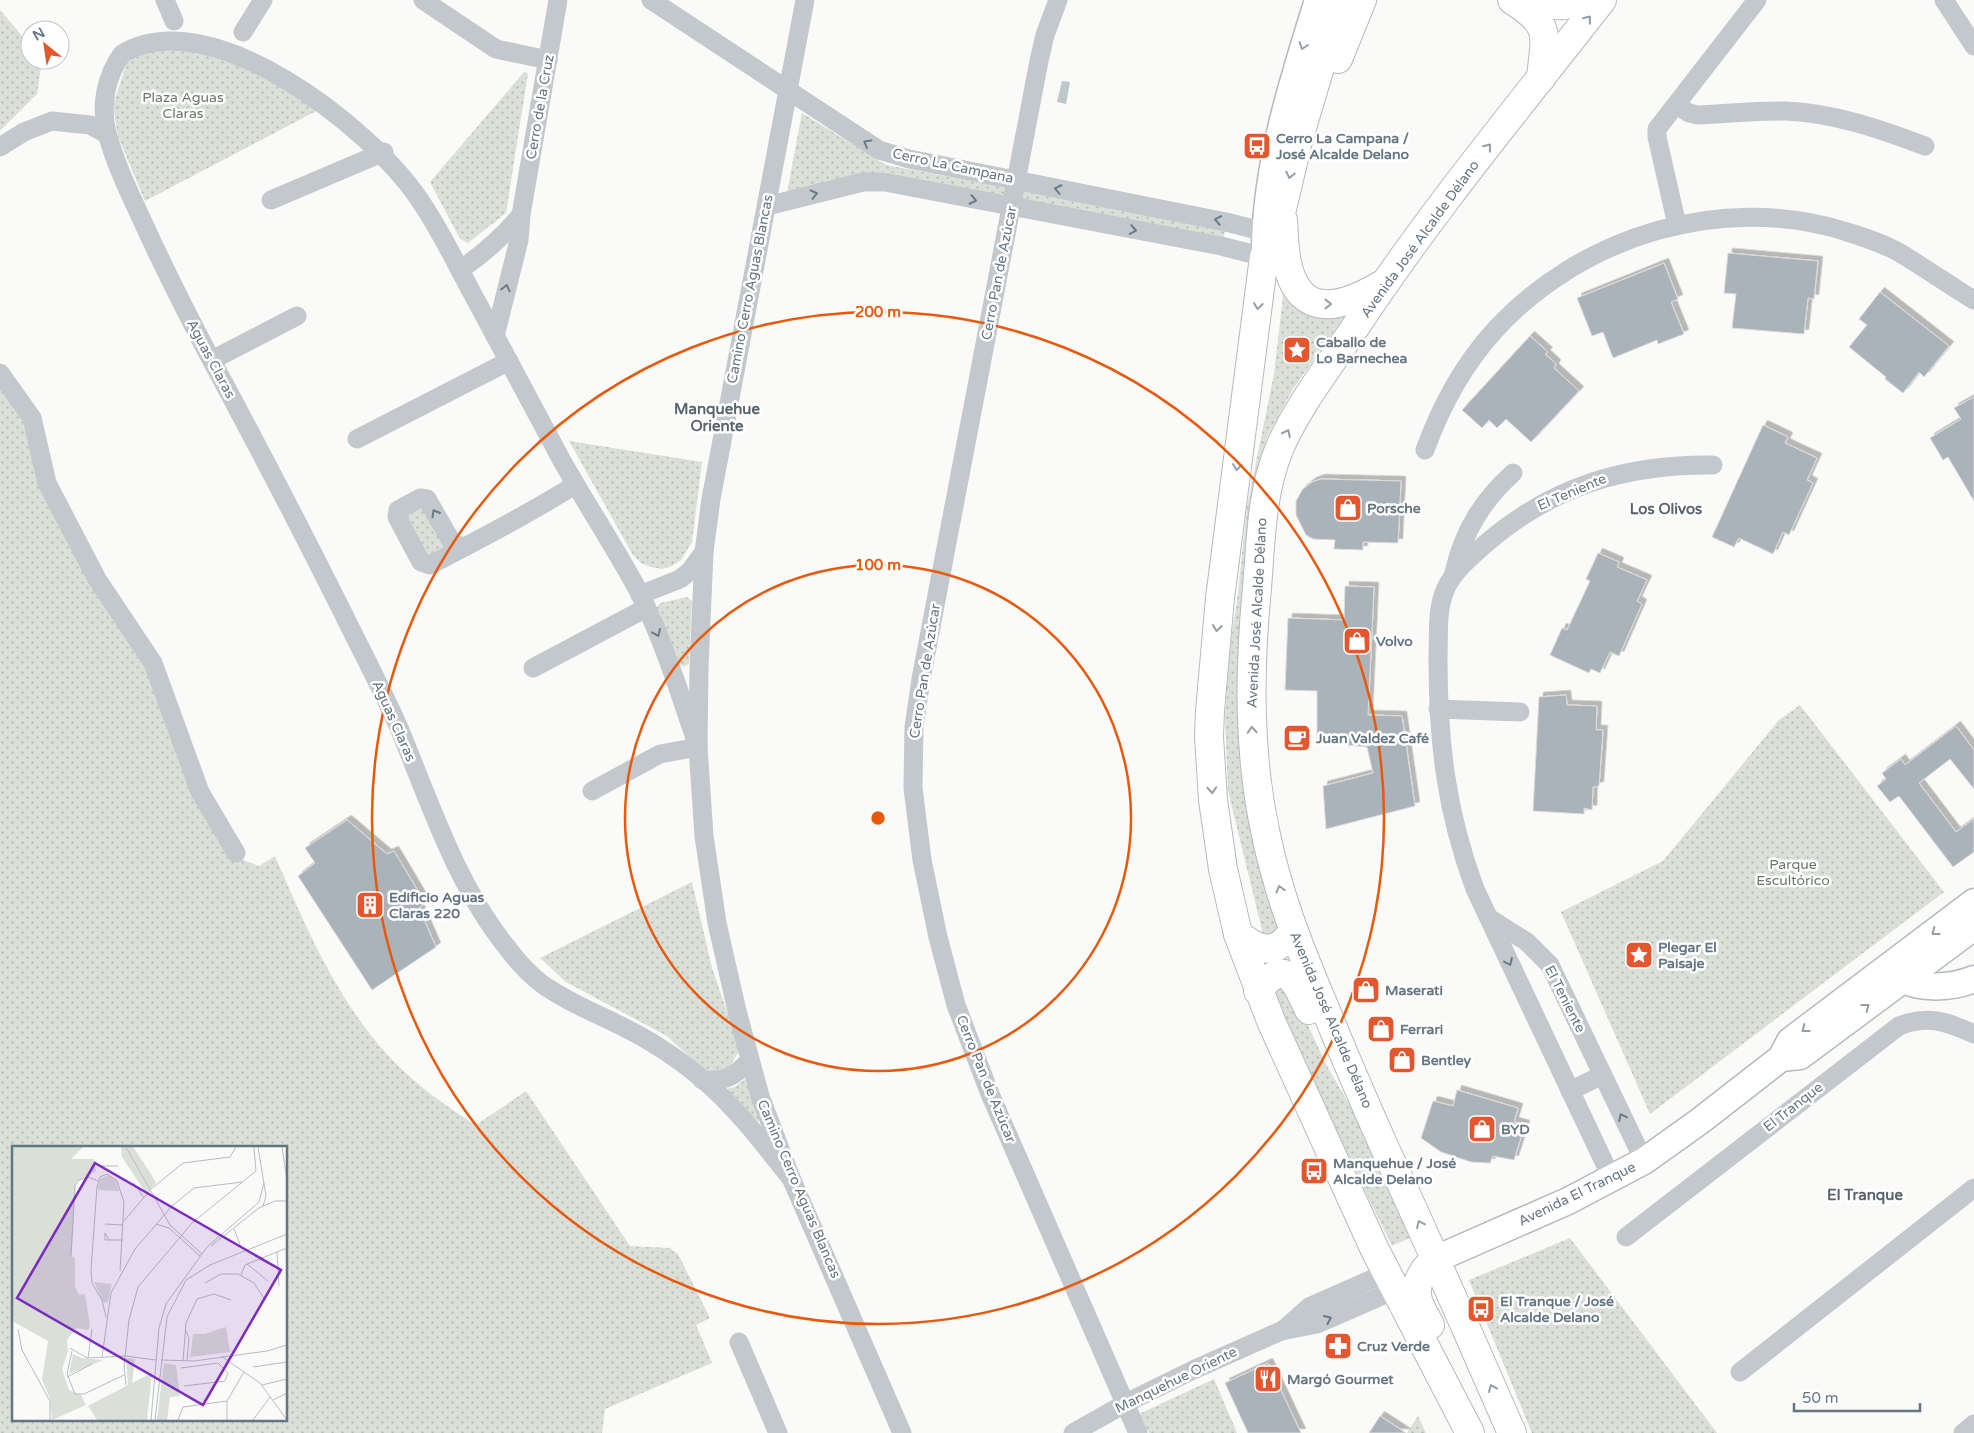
<svg xmlns="http://www.w3.org/2000/svg" width="1974" height="1433" viewBox="0 0 1974 1433" font-family="'Varela Round',sans-serif">
<defs>
<pattern id="green-dots" width="8" height="8" patternUnits="userSpaceOnUse" patternTransform="scale(1.25)"><rect width="8" height="8" fill="#dadfd7"/><path d="M2 2h.1M6 6h.1" fill="none" stroke="#b4b9b4" stroke-width="1.8" stroke-linecap="round"/></pattern>
<filter id="shadow"><feDropShadow dx="4.5" dy="-4.5" stdDeviation="0" flood-color="#0004"/></filter>
</defs>
<rect width="100%" height="100%" fill="#fafaf8"/>
<g fill="url(#green-dots)" fill-rule="evenodd">
<polygon points="0,10 30,45 30,60 42,60 37,94 0,131"/>
<polygon points="204,36 243,47 320,109 145,201 118,137 113,105 128,59"/>
<polygon points="524,72 528,73 506,213 468,243 460,239 430,182"/>
<polygon points="802,113 886,165 1226,228 1223,240 885,172 869,174 787,193"/>
<polygon points="1284,288 1346,314 1293,389 1267,437 1252,494 1240,650 1238,692 1240,736 1250,825 1268,895 1280,931 1264,938 1228,791 1225,717 1230,648 1238,593 1247,507 1274,374"/>
<path d="M 0,379 L 29,421 L 42,482 L 148,665 L 233,856 L 259,866 L 275,856 C 302,918 328,980 370,1034 C 398,1071 437,1101 476,1125 L 526,1091 L 630,1246 L 670,1248 L 678,1254 L 710,1318 L 696,1325 L 712,1363 L 605,1409 L 602,1433 L 0,1433 ZM 14,1147 L 286,1147 L 286,1419 L 14,1419 Z"/>
<polygon points="569,441 702,462 692,542 681,560 672,566 662,569 651,567 641,563 633,555"/>
<polygon points="419,503 448,546 425,558 404,510"/>
<polygon points="687,597 692,601 689,664 683,667 680,663 656,609 660,603"/>
<polygon points="1800,705 1944,892 1650,1114 1561,912 1663,861 1779,720"/>
<polygon points="692,882 712,968 740,1049 729,1068 710,1076 667,1036 566,982 540,958"/>
<path d="M 1288,983 L 1327,1066 L 1360,1123 L 1412,1237 L 1392,1246 C 1351,1164 1313,1081 1276,998 L 1273,985 Z"/>
<polygon points="745,1079 748,1082 759,1120 758,1122 727,1091 729,1088 735,1087"/>
<polygon points="1570,1238 1717,1433 1532,1433 1469,1280"/>
<polygon points="1214,1379 1237,1433 1149,1433 1139,1414"/>
<polygon points="1418,1416 1426,1433 1407,1433"/>
</g>
<polygon fill="#bbc7cb" points="1062,81 1070,82 1066,104 1057,102"/>
<g fill="#aab3b9" stroke="#dcdcda" filter="url(#shadow)">
<polygon points="1728,253 1818,261 1814,299 1808,298 1804,334 1732,328 1736,294 1724,293"/>
<polygon points="1664,263 1678,299 1671,302 1684,334 1658,344 1657,340 1613,358 1603,332 1592,336 1577,298"/>
<polygon points="1880,292 1949,346 1924,377 1919,372 1903,393 1885,379 1886,377 1849,347 1867,325 1859,319"/>
<polygon points="1530,336 1548,352 1545,354 1556,364 1554,368 1579,391 1531,442 1506,419 1497,428 1489,420 1482,428 1462,410"/>
<polygon points="1974,397 1974,501 1948,457 1943,460 1930,438 1961,419 1954,408"/>
<polygon points="1763,425 1788,437 1785,443 1817,458 1807,480 1813,483 1789,535 1783,532 1773,554 1739,538 1734,547 1712,537"/>
<polygon points="1321,479 1401,481 1398,543 1363,542 1363,550 1334,549 1335,540 1313,539 1306,535 1296,515 1296,501 1302,490 1312,482"/>
<polygon points="1598,553 1619,562 1617,567 1647,580 1637,601 1642,604 1619,656 1610,652 1600,673 1591,669 1589,673 1550,655 1562,628 1567,630 1590,581 1586,579"/>
<polygon points="1345,586 1374,587 1368,715 1402,716 1415,806 1326,829 1323,786 1373,773 1367,747 1317,742 1317,691 1285,690 1288,618 1344,620"/>
<polygon points="1566,695 1567,705 1597,706 1596,730 1603,730 1599,786 1593,787 1592,810 1584,808 1584,814 1533,811 1539,697"/>
<polygon points="1956,726 1974,750 1974,789 1950,759 1919,783 1956,832 1974,819 1974,852 1953,867 1899,796 1890,802 1877,786 1886,779 1882,773 1901,759 1905,765"/>
<polygon points="347,820 387,854 394,851 425,903 419,908 436,947 372,990 298,876 315,863 305,848"/>
<polygon points="1457,1090 1518,1108 1514,1122 1525,1125 1514,1160 1493,1156 1490,1163 1471,1162 1441,1152 1421,1138 1433,1101 1453,1106"/>
<polygon points="1268,1363 1301,1433 1248,1433 1225,1383"/>
<polygon points="1380,1416 1386,1420 1406,1433 1369,1433"/>
</g>
<g fill="none" stroke-linecap="round" stroke-linejoin="round">
<defs>
<g id="secondary">
<path d="M 1265,245 C 1267,160 1293,80 1318,0"/>
<path d="M 1895,972 C 1911,992 1952,988 1974,979"/>
<polyline points="1781,1058 1800,1056 1974,927"/>
<polyline points="1436,1259 1568,1201 1644,1161 1700,1121 1781,1058 1790,1041 1974,902"/>
</g>
<g id="primary">
<polyline points="1340,0 1298,141 1282,209 1264,257 1220,598 1210,711 1209,737 1213,800 1223,869 1238,934 1271,1021 1375,1250 1470,1433"/>
<path d="M 1512,0 C 1553,26 1545,35 1541,78"/>
<path d="M 1544,0 C 1556,8 1567,6 1580,0"/>
<polyline points="1338,59 1362,0"/>
<path d="M 1283,220 C 1284,234 1284,249 1287,263 C 1300,322 1344,307 1383,284"/>
<path d="M 1238,934 C 1259,952 1276,956 1293,931"/>
<path d="M 1258,991 C 1286,954 1297,984 1309,1010"/>
<path d="M 1430,1325 C 1426,1317 1418,1305 1417,1296 C 1415,1282 1425,1266 1436,1259"/>
<path d="M 1512,1433 C 1471,1340 1431,1247 1388,1155 C 1365,1104 1343,1053 1322,1001 C 1299,947 1278,893 1266,835 C 1248,753 1249,671 1257,588 C 1261,540 1261,492 1280,447 C 1298,406 1327,369 1352,332 C 1428,216 1517,109 1602,0"/>
</g>
</defs>
<use href="#secondary" stroke="#b3babf" stroke-width="29"/>
<use href="#primary" stroke="#b5babe" stroke-width="30"/>
<g stroke="#c3c8cc" stroke-width="19">
<polyline points="165,0 174,21"/>
<polyline points="423,0 496,49 548,60"/>
<polyline points="651,0 879,150 909,159 1226,222 1265,232"/>
<polyline points="805,0 711,499 704,552 699,668 698,747 704,836 717,923 737,1011 760,1096 791,1178 902,1433"/>
<polyline points="1058,0 1045,35 1039,61 921,679 914,727 913,788 922,860 938,937 956,1005 990,1094 1138,1433"/>
<polyline points="1944,0 1974,46"/>
<polyline points="243,32 263,0"/>
<path d="M 1676,105 L 1689,113 L 1698,115 C 1727,114 1757,110 1786,111 C 1834,113 1880,129 1925,146"/>
<polyline points="0,147 24,132 52,121 90,125 107,134"/>
<polyline points="271,200 384,152"/>
<polyline points="767,206 863,182 885,182 1221,246 1264,257"/>
<polyline points="1677,225 1657,137 1657,129 1757,0"/>
<path d="M 460,270 C 483,254 503,237 521,215"/>
<polyline points="495,336 519,240 521,215 558,0"/>
<polyline points="212,360 297,316"/>
<polyline points="0,373 32,418 47,483 97,579 153,663 200,792 236,853"/>
<polyline points="357,439 509,361"/>
<path d="M 1425,450 C 1441,406 1463,365 1495,330 C 1581,236 1721,193 1844,231 C 1863,237 1883,243 1900,253 C 1925,268 1949,285 1974,300"/>
<path d="M 465,547 L 453,544 L 427,499 L 420,498 L 398,510 L 397,517 L 421,562 L 430,565 C 479,540 528,514 575,485"/>
<path d="M 1454,573 C 1463,532 1482,501 1513,473"/>
<polyline points="640,595 680,579 690,571 704,552"/>
<polyline points="533,668 646,608"/>
<polyline points="1438,709 1520,712"/>
<path d="M 698,747 C 680,695 664,641 639,592 C 615,547 586,504 561,459 C 533,407 505,355 477,302 C 458,268 442,232 419,199 C 371,128 210,0 122,54 C 106,76 100,106 107,133 C 115,163 129,192 142,220 C 162,264 183,306 205,348 C 252,435 298,523 342,611 C 361,650 382,689 399,728 C 431,805 456,885 509,950 C 518,962 530,975 542,984 C 577,1009 621,1022 657,1046 C 686,1064 715,1088 738,1114 C 757,1134 773,1157 791,1178"/>
<polyline points="592,791 660,754 698,747"/>
<polyline points="1489,918 1527,942 1550,965 1644,1161"/>
<path d="M 702,1080 C 725,1082 734,1077 750,1060"/>
<polyline points="1570,1091 1602,1075"/>
<path d="M 1612,1179 L 1475,889 C 1446,811 1438,742 1438,659 C 1439,635 1436,610 1446,588 C 1454,571 1469,559 1483,546 C 1550,487 1624,464 1713,465"/>
<path d="M 1626,1237 L 1899,1026 C 1928,1015 1946,1021 1974,1034"/>
<polyline points="1282,1331 1309,1307 1386,1273"/>
<polyline points="739,1342 778,1433"/>
<polyline points="1740,1372 1974,1188"/>
<polyline points="1073,1433 1126,1403 1193,1370 1281,1331 1317,1324 1395,1290"/>
<polyline points="1963,1433 1974,1424"/>
</g>
<use href="#secondary" stroke="#fff" stroke-width="26"/>
<use href="#primary" stroke="#fff" stroke-width="28"/>
</g>
<defs><path id="oneway-chevron" d="M-2-3.5L2.5 0L-2 3.5" fill="none" stroke-width="1.6" stroke-linecap="round" stroke-linejoin="round" transform="scale(1.25)"/></defs>
<g stroke="#939fa8">
<use href="#oneway-chevron" transform="translate(1588 19) rotate(-52)"/>
<use href="#oneway-chevron" transform="translate(1303 46) rotate(108)"/>
<use href="#oneway-chevron" transform="translate(1488 147) rotate(-52)"/>
<use href="#oneway-chevron" transform="translate(1290 175) rotate(103)"/>
<use href="#oneway-chevron" transform="translate(1328 304)"/>
<use href="#oneway-chevron" transform="translate(1258 306) rotate(97)"/>
<use href="#oneway-chevron" transform="translate(1287 433) rotate(-63)"/>
<use href="#oneway-chevron" transform="translate(1237 467) rotate(97)"/>
<use href="#oneway-chevron" transform="translate(1217 628) rotate(96)"/>
<use href="#oneway-chevron" transform="translate(1252 730) rotate(-94)"/>
<use href="#oneway-chevron" transform="translate(1212 790) rotate(86)"/>
<use href="#oneway-chevron" transform="translate(1280 889) rotate(-105)"/>
<use href="#oneway-chevron" transform="translate(1935 932) rotate(143)"/>
<use href="#oneway-chevron" transform="translate(1866 1007) rotate(-37)"/>
<use href="#oneway-chevron" transform="translate(1805 1029) rotate(143)"/>
<use href="#oneway-chevron" transform="translate(1420 1224) rotate(-115)"/>
<use href="#oneway-chevron" transform="translate(1492 1388) rotate(-114)"/>
</g>
<g stroke="#6a7a87">
<use href="#oneway-chevron" transform="translate(867 143) rotate(-149)"/>
<use href="#oneway-chevron" transform="translate(1058 189) rotate(-168)"/>
<use href="#oneway-chevron" transform="translate(814 194) rotate(-14)"/>
<use href="#oneway-chevron" transform="translate(973 200) rotate(12)"/>
<use href="#oneway-chevron" transform="translate(1218 220) rotate(-169)"/>
<use href="#oneway-chevron" transform="translate(1133 230) rotate(10)"/>
<use href="#oneway-chevron" transform="translate(506 288) rotate(-77)"/>
<use href="#oneway-chevron" transform="translate(435 513) rotate(-120)"/>
<use href="#oneway-chevron" transform="translate(657 633) rotate(67)"/>
<use href="#oneway-chevron" transform="translate(1509 962) rotate(65)"/>
<use href="#oneway-chevron" transform="translate(1622 1117) rotate(-116)"/>
<use href="#oneway-chevron" transform="translate(1328 1319) rotate(-24)"/>
</g>
<g fill="none" stroke="#e8590c" stroke-width="2.5">
<circle cx="878" cy="818" r="253"/>
<circle cx="878" cy="818" r="506"/>
</g>
<defs>
<symbol id="bus-square" viewBox="-11 -11 22 22"><rect x="-9" y="-9" width="18" height="18" rx="4" fill="#e4572e" stroke="#fff"/><path d="M-5-6H5V4H4V6H2V4H-2V6H-4V4H-5ZM-3.5-4V0h7V-4ZM-3.5 1.2v1.5H-2V1.2ZM2 1.2v1.5H3.5V1.2Z" fill="#fff"/></symbol>
<symbol id="sight-square" viewBox="-11 -11 22 22"><rect x="-9" y="-9" width="18" height="18" rx="4" fill="#e4572e" stroke="#fff"/><path d="M0-6L1.8-2.2L6-1.7L2.9 1.2L3.7 5.4L0 3.3L-3.7 5.4L-2.9 1.2L-6-1.7L-1.8-2.2Z" fill="#fff"/></symbol>
<symbol id="shop-square" viewBox="-11 -11 22 22"><rect x="-9" y="-9" width="18" height="18" rx="4" fill="#e4572e" stroke="#fff"/><path d="M-5-2.5h2.3a2.7 3.5 0 0 1 5.4 0H5L5.5 6h-11ZM-1.5-2.5h3a1.5 2.3 0 0 0-3 0Z" fill="#fff"/></symbol>
<symbol id="cafe-square" viewBox="-11 -11 22 22"><rect x="-9" y="-9" width="18" height="18" rx="4" fill="#e4572e" stroke="#fff"/><path d="M-5.5-4.5H6V0H3Q3 3.5 0 3.5H-2.5Q-5.5 3.5-5.5 0ZM3-3.2v2h1.7v-2ZM-6 4.5H4V6H-6Z" fill="#fff"/></symbol>
<symbol id="building-square" viewBox="-11 -11 22 22"><rect x="-9" y="-9" width="18" height="18" rx="4" fill="#e4572e" stroke="#fff"/><path d="M-4-6H4V6H1V3H-1V6H-4ZM-2.5-4.3h1.7v1.8h-1.7ZM.8-4.3h1.7v1.8H.8ZM-2.5-1h1.7V.8h-1.7ZM.8-1h1.7V.8H.8Z" fill="#fff"/></symbol>
<symbol id="pharmacy-square" viewBox="-11 -11 22 22"><rect x="-9" y="-9" width="18" height="18" rx="4" fill="#e4572e" stroke="#fff"/><path d="M-2-6h4v4h4v4h-4v4h-4v-4h-4v-4h4Z" fill="#fff"/></symbol>
<symbol id="restaurant-square" viewBox="-11 -11 22 22"><rect x="-9" y="-9" width="18" height="18" rx="4" fill="#e4572e" stroke="#fff"/><path d="M-5-6h1v4h1v-4h1v4h1v-4h1v5L-1.5 .5V6h-2V.5L-5-1ZM5-6V6H3V1.5H1.5Q1.5-4 5-6Z" fill="#fff"/></symbol>
</defs>
<g fill-rule="evenodd">
<use href="#bus-square" x="1241" y="130" width="32" height="32"/>
<use href="#sight-square" x="1281" y="334" width="32" height="32"/>
<use href="#shop-square" x="1332" y="492" width="32" height="32"/>
<use href="#shop-square" x="1341" y="625" width="32" height="32"/>
<use href="#cafe-square" x="1281" y="722" width="32" height="32"/>
<use href="#building-square" x="354" y="889" width="32" height="32"/>
<use href="#sight-square" x="1623" y="939" width="32" height="32"/>
<use href="#shop-square" x="1350" y="974" width="32" height="32"/>
<use href="#shop-square" x="1365" y="1013" width="32" height="32"/>
<use href="#shop-square" x="1386" y="1044" width="32" height="32"/>
<use href="#shop-square" x="1466" y="1113" width="32" height="32"/>
<use href="#bus-square" x="1298" y="1155" width="32" height="32"/>
<use href="#bus-square" x="1465" y="1293" width="32" height="32"/>
<use href="#pharmacy-square" x="1322" y="1330" width="32" height="32"/>
<use href="#restaurant-square" x="1252" y="1363" width="32" height="32"/>
</g>
<g text-anchor="middle" dominant-baseline="central" stroke-width="5" stroke-linejoin="round" paint-order="stroke">
<g font-size="14" fill="#687a64" stroke="#fff">
<text x="183" y="97">Plaza Aguas<tspan x="183" dy="16">Claras</tspan></text>
<text x="1793" y="864">Parque<tspan x="1793" dy="16">Escultórico</tspan></text>
</g>
<g font-size="14" fill="#657683" stroke="#fff">
<text transform="translate(540 107) rotate(-80)">Cerro de la Cruz</text>
<text transform="translate(953 166) rotate(12)">Cerro La Campana</text>
<text transform="translate(1420 239) rotate(-54)">Avenida José Alcalde Délano</text>
<text transform="translate(999 273) rotate(-79)">Cerro Pan de Azúcar</text>
<text transform="translate(750 289) rotate(-79)">Camino Cerro Aguas Blancas</text>
<text transform="translate(211 359) rotate(62)">Aguas Claras</text>
<text transform="translate(1572 492) rotate(-23)">El Teniente</text>
<text transform="translate(1257 613) rotate(-87)">Avenida José Alcalde Délano</text>
<text transform="translate(925 671) rotate(-81)">Cerro Pan de Azúcar</text>
<text transform="translate(394 721) rotate(66)">Aguas Claras</text>
<text transform="translate(1565 999) rotate(63)">El Teniente</text>
<text transform="translate(1331 1020) rotate(67)">Avenida José Alcalde Délano</text>
<text transform="translate(986 1079) rotate(68)">Cerro Pan de Azúcar</text>
<text transform="translate(1793 1107) rotate(-38)">El Tranque</text>
<text transform="translate(799 1189) rotate(67)">Camino Cerro Aguas Blancas</text>
<text transform="translate(1577 1194) rotate(-26)">Avenida El Tranque</text>
<text transform="translate(1176 1380) rotate(-26)">Manquehue Oriente</text>
</g>
<g font-size="14" font-weight="bold" fill="#657683" stroke="#fff" text-anchor="start">
<text x="1276" y="138">Cerro La Campana /<tspan x="1276" dy="16">José Alcalde Delano</tspan></text>
<text x="1316" y="342">Caballo de<tspan x="1316" dy="16">Lo Barnechea</tspan></text>
<text x="1367" y="508">Porsche</text>
<text x="1376" y="641">Volvo</text>
<text x="1316" y="738">Juan Valdez Café</text>
<text x="389" y="897">Edificio Aguas<tspan x="389" dy="16">Claras 220</tspan></text>
<text x="1658" y="947">Plegar El<tspan x="1658" dy="16">Paisaje</tspan></text>
<text x="1385" y="990">Maserati</text>
<text x="1400" y="1029">Ferrari</text>
<text x="1421" y="1060">Bentley</text>
<text x="1501" y="1129">BYD</text>
<text x="1333" y="1163">Manquehue / José<tspan x="1333" dy="16">Alcalde Delano</tspan></text>
<text x="1500" y="1301">El Tranque / José<tspan x="1500" dy="16">Alcalde Delano</tspan></text>
<text x="1357" y="1346">Cruz Verde</text>
<text x="1287" y="1379">Margó Gourmet</text>
</g>
<g font-size="15" font-weight="bold" fill="#57646e" stroke="#fff">
<text x="717" y="409">Manquehue<tspan x="717" dy="17">Oriente</tspan></text>
<text x="1666" y="509">Los Olivos</text>
<text x="1865" y="1195">El Tranque</text>
</g>
</g>
<g transform="translate(12 1146)">
<rect width="275" height="275" fill="#fafaf8"/>
<path d="M 0,1 L 71,1 L 59,13 L 82,13 L 84,25 L 64,36 L 59,110 L 63,112 L 63,140 L 67,149 L 73,148 L 78,180 L 76,184 L 64,182 L 55,194 L 56,205 L 50,223 L 57,244 L 69,249 L 74,259 L 40,274 L 38,252 L 30,234 L 36,195 L 0,175 ZM 109,1 L 121,1 L 139,28 L 144,37 L 134,47 L 110,11 ZM 96,29 L 104,35 L 107,45 L 86,44 L 88,33 ZM 82,136 L 100,138 L 96,156 L 92,157 ZM 214,181 L 218,206 L 178,211 L 181,188 L 193,188 ZM 61,208 L 70,212 L 91,214 L 57,228 ZM 114,212 L 123,213 L 120,237 L 140,227 L 135,274 L 85,274 L 76,260 L 116,239 ZM 152,217 L 164,219 L 168,250 L 158,251 L 155,274 L 145,274 Z" fill="#dadfd7"/>
<path d="M 0,1 L 68,1 L 59,13 L 74,13 L 74,27 L 59,34 L 55,33 L 54,24 L 0,16 Z" fill="#dadfd7"/>
<path fill="none" stroke="#b5bdc2" stroke-width="1" d="M 114,1 L 158,79 L 190,108M 246,1 L 254,50 L 251,60M 270,1 L 275,34M 89,20 L 106,20M 122,37 L 132,52M 112,75 L 139,43 L 171,17 L 218,11 L 224,1M 93,78 L 111,79M 144,78 L 157,82 L 188,110M 222,83 L 229,101 L 234,103M 97,94 L 93,87 L 93,94 L 111,94M 199,100 L 247,62 L 263,55 L 275,55M 265,106 L 267,140M 59,110 L 63,40 L 67,34 L 76,31 L 86,35M 235,118 L 256,135M 229,129 L 233,119 L 275,102M 193,137 L 209,128 L 226,128 L 242,137 L 253,154M 94,171 L 90,154 L 80,137 L 79,124 L 85,41 L 88,31 L 95,28 L 105,35 L 112,56 L 108,125M 6,183 L 10,204 L 38,255 L 38,274M 174,185 L 177,192 L 175,215M 58,202 L 75,212 L 113,210 L 144,214M 60,205 L 55,228 L 63,248 L 72,248 L 112,229M 209,210 L 248,237 L 275,274M 90,211 L 99,147 L 123,103 L 161,59 L 182,42 L 230,36M 76,212 L 80,183M 149,214 L 182,215 L 255,205 L 275,199M 171,215 L 174,177 L 185,153 L 202,148 L 219,154M 241,221 L 275,216M 169,222 L 206,217 L 216,227 L 213,235 L 172,240M 55,231 L 80,218M 114,239 L 112,220 L 117,174 L 126,141 L 180,77 L 244,25 L 242,1M 250,239 L 275,233M 261,254 L 275,247M 215,255 L 215,274M 139,274 L 147,182 L 154,158 L 195,101 L 247,56 L 252,37M 143,274 L 155,171 L 174,134 L 198,119 L 275,88M 166,274 L 171,261 L 215,255 L 232,226M 241,274 L 258,251"/>
<path fill="#7b2cbf" fill-opacity="0.15" stroke="#7b2cbf" stroke-width="2.5" d="M 83,17 L 269,124 L 191,259 L 5,152 Z"/>
<rect width="275" height="275" fill="none" stroke="#657683" stroke-width="2.5"/>
</g>
<circle cx="878" cy="818" r="8" fill="#e8590c" stroke="#fff" stroke-width="2.5"/>
<g font-size="15" text-anchor="middle" font-weight="bold" fill="#e8590c" stroke="#fff" stroke-width="5" stroke-linejoin="round" paint-order="stroke">
<text x="878" y="317">200 m</text>
<text x="878" y="570">100 m</text>
</g>
<g transform="translate(45 45) rotate(330)"><circle r="24" fill="#ffffff" stroke="#c1c8cd"/>
<path d="M0-4L9 19L0 12L-9 19Z" fill="#e4572e"/>
<text y="-8" font-size="14" font-weight="bold" text-anchor="middle" fill="#657683">N</text>
</g>
<path d="M1794 1403v8h126v-8" fill="none" stroke="#657683" stroke-width="2.5"/>
<text x="1802" y="1403" font-size="15" fill="#657683" stroke="#ffffff" stroke-width="4" paint-order="stroke">50 m</text>
</svg>
